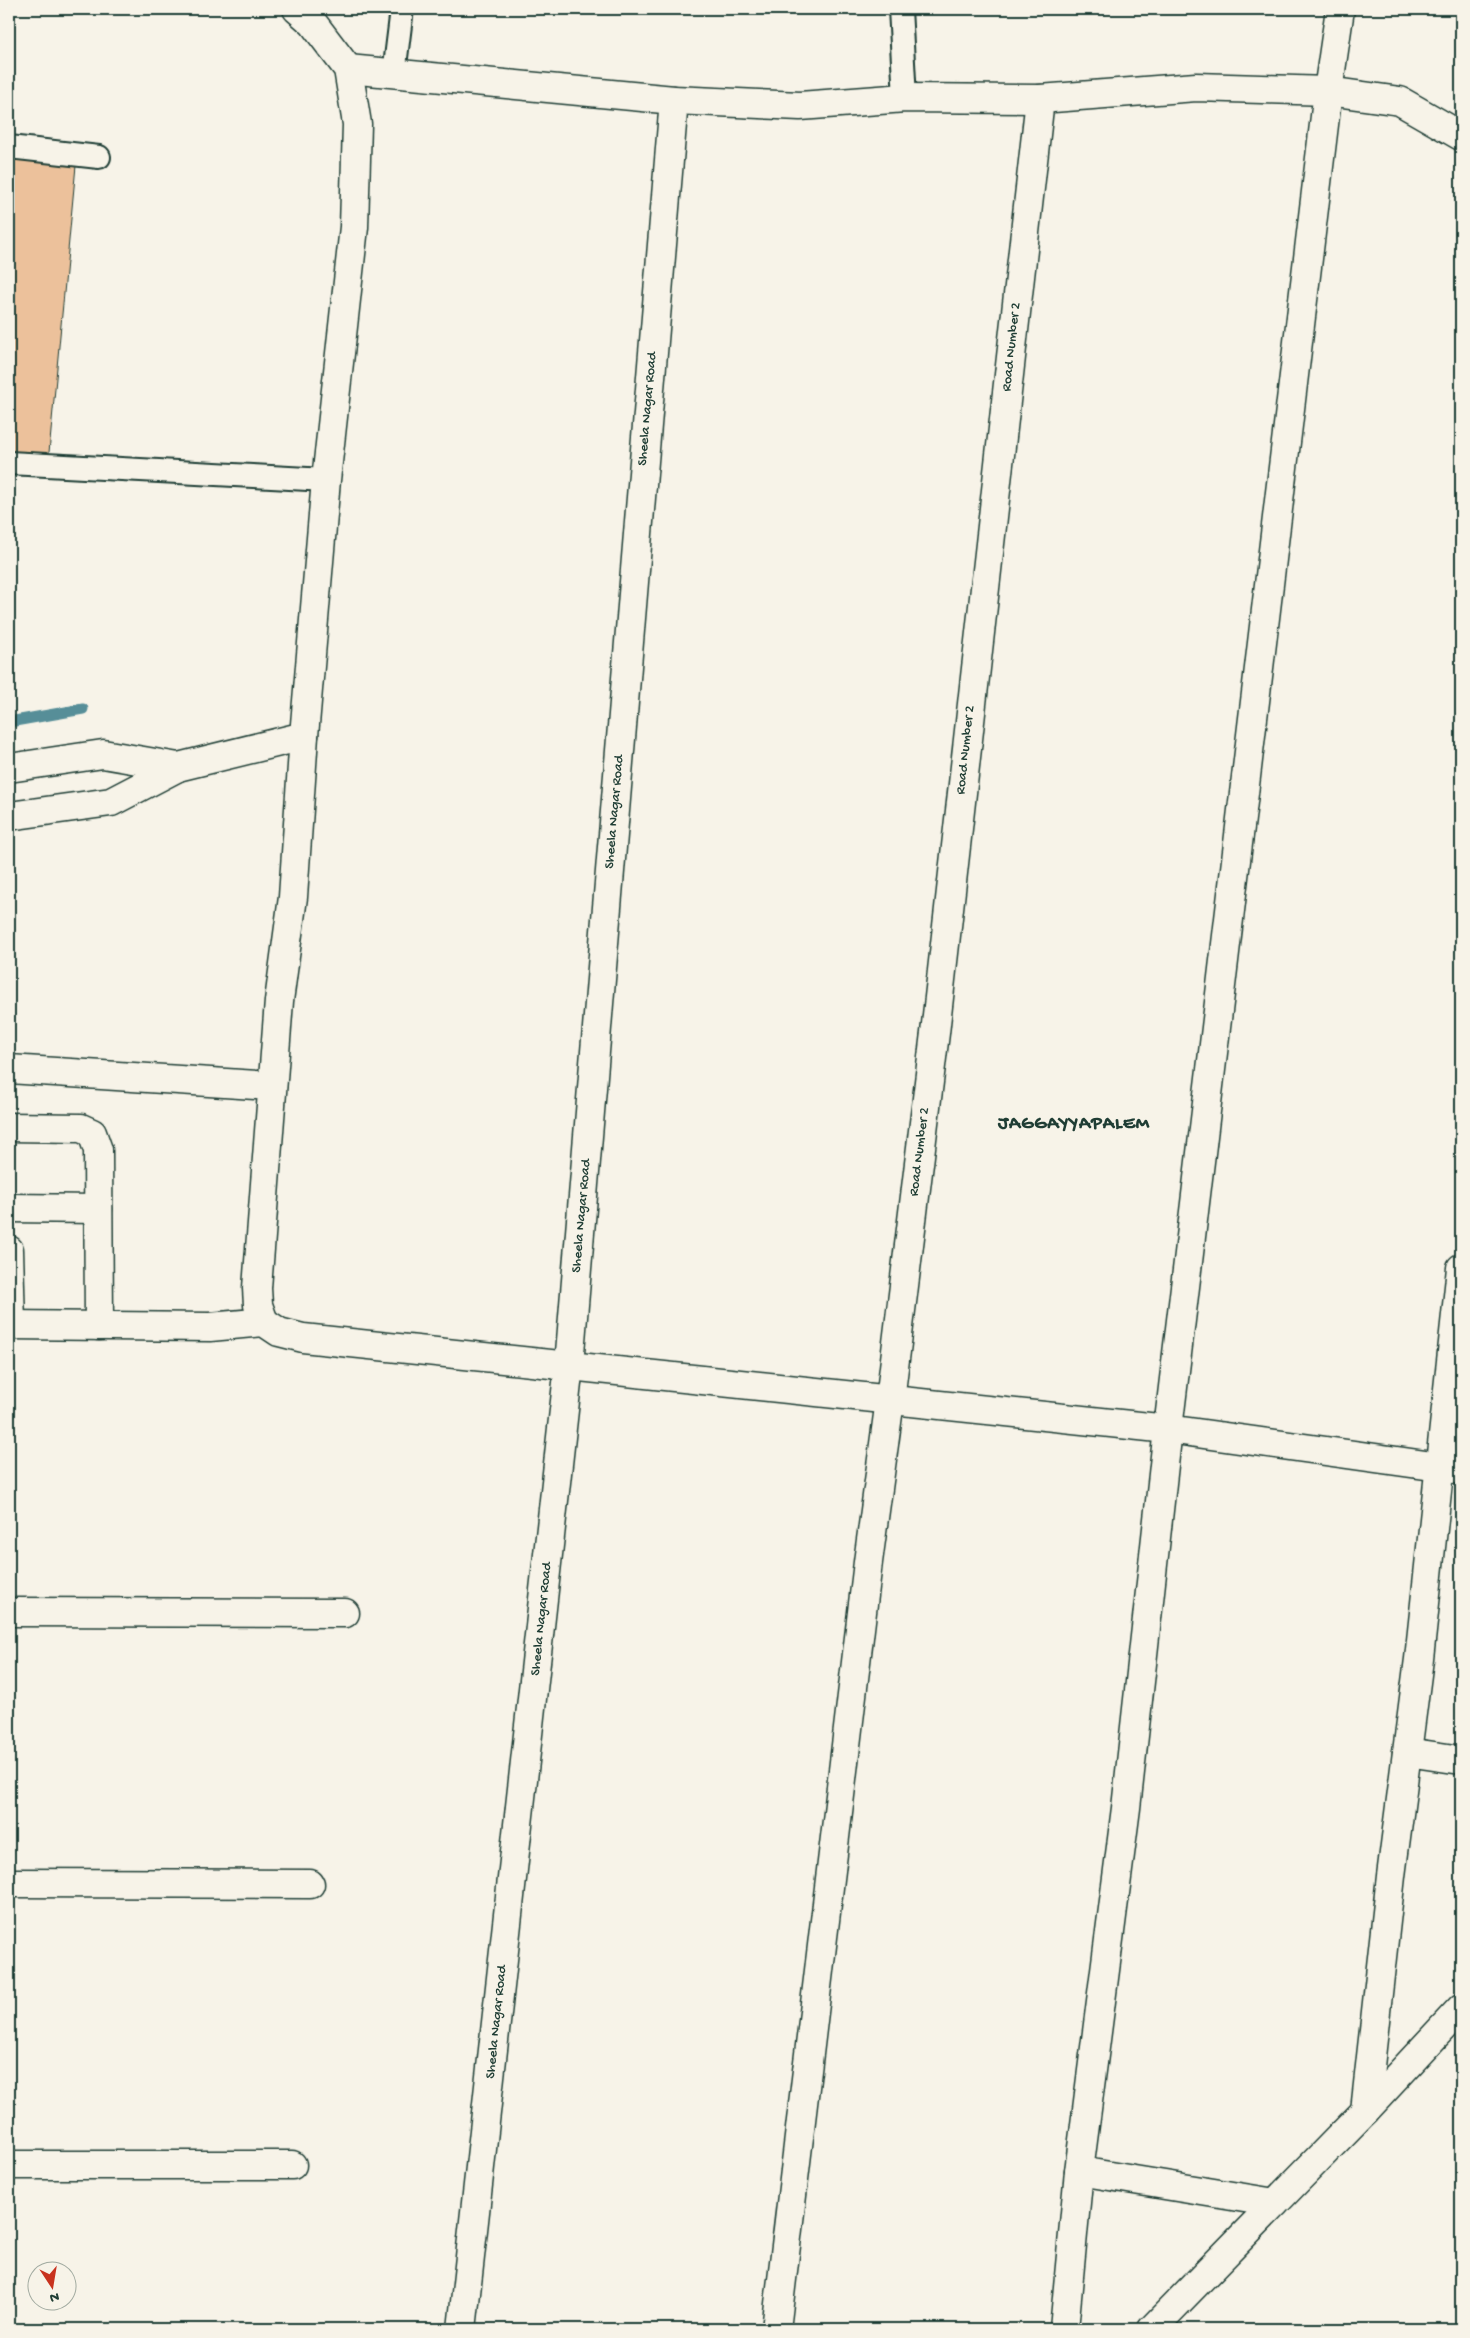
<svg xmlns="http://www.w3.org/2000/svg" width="1470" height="2338" viewBox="0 0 1470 2338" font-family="'Gochi Hand',sans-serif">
<rect width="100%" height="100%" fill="#f7f3e8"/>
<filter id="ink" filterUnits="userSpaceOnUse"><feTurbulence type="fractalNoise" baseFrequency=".02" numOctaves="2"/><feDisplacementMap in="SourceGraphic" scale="10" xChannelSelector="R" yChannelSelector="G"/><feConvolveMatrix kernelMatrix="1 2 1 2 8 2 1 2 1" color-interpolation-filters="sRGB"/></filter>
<g filter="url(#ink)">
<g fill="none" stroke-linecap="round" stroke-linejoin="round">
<polyline stroke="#568e98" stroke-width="11" points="9,722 83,709"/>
</g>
<polygon fill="#ecc19b" stroke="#1f3d34" points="9,149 77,155 48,463 9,459"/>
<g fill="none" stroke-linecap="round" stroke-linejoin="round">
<defs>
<g id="lane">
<polyline points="900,9 905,98"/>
<polyline points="394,74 402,9"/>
<polyline points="9,147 99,157"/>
<polyline points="9,463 326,480"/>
</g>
<g id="street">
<polyline points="9,1069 272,1086"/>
<polyline points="9,1127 81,1128 92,1133 98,1150 99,1326"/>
<polyline points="9,1208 98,1209"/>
<polyline points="9,1250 11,1325"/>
<polyline points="264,1322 258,1305 257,1288 279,1001 293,897 304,736"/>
<polyline points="9,1325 210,1327 264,1322 279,1332 303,1338 1168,1429 1461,1470"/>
<polyline points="9,1612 345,1613"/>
<polyline points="1407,1752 1461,1760"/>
<polyline points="9,1883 310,1884"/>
<polyline points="1365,2111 1391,1876 1419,1659 1461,1268"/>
<polyline points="9,2165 292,2165"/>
<polyline points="1079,2171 1275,2203"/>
<polyline points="462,2329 569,1365 674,100"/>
<polyline points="776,2329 868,1562 890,1400 935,1033 1040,99"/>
<polyline points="1064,2329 1079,2171 1126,1808 1168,1429 1328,91"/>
</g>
<g id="secondary">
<polyline points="348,69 674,100 800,106 905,98 1040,99 1196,87 1328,91 1400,101 1461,136"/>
<polyline points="1328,91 1340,9"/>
<polyline points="9,768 103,754 178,767"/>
<polyline points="9,816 111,802 178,767 304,736 326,480 354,227 357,124 348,69 313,23 297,9"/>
<polyline points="1152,2329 1365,2111 1461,2008"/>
</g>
</defs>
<use href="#lane" stroke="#1f3d34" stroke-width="26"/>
<use href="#street" stroke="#1f3d34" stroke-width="31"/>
<use href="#secondary" stroke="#1f3d34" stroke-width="31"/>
<use href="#lane" stroke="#f7f3e8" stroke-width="22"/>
<use href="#street" stroke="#f7f3e8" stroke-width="28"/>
<use href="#secondary" stroke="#f7f3e8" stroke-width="28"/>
</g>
</g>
<g text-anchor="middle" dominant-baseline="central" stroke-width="4" stroke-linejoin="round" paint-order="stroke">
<g font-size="14" fill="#1f3d34" stroke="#f7f3e8">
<text transform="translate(1012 347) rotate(-84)">Road Number 2</text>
<text transform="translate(648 409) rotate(-85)">Sheela Nagar Road</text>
<text transform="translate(966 750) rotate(-84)">Road Number 2</text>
<text transform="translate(615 812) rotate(-85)">Sheela Nagar Road</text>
<text transform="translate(920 1152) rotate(-83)">Road Number 2</text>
<text transform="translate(582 1216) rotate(-85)">Sheela Nagar Road</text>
<text transform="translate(542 1619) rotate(-84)">Sheela Nagar Road</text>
<text transform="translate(497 2022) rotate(-84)">Sheela Nagar Road</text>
</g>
<g font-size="19" font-weight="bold" letter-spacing="1" fill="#1f3d34" stroke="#f7f3e8">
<text x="1074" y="1124">JAGGAYYAPALEM</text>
</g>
</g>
<rect width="1470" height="2338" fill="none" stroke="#f7f3e8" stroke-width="30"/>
<rect x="15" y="15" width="1440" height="2308" fill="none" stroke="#1f3d34" stroke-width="2" filter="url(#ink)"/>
<g transform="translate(52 2286) rotate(168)"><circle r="24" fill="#f7f3e8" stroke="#a1aaa0"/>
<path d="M0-4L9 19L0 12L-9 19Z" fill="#c8321e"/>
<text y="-8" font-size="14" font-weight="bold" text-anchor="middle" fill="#1f3d34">N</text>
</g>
</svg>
